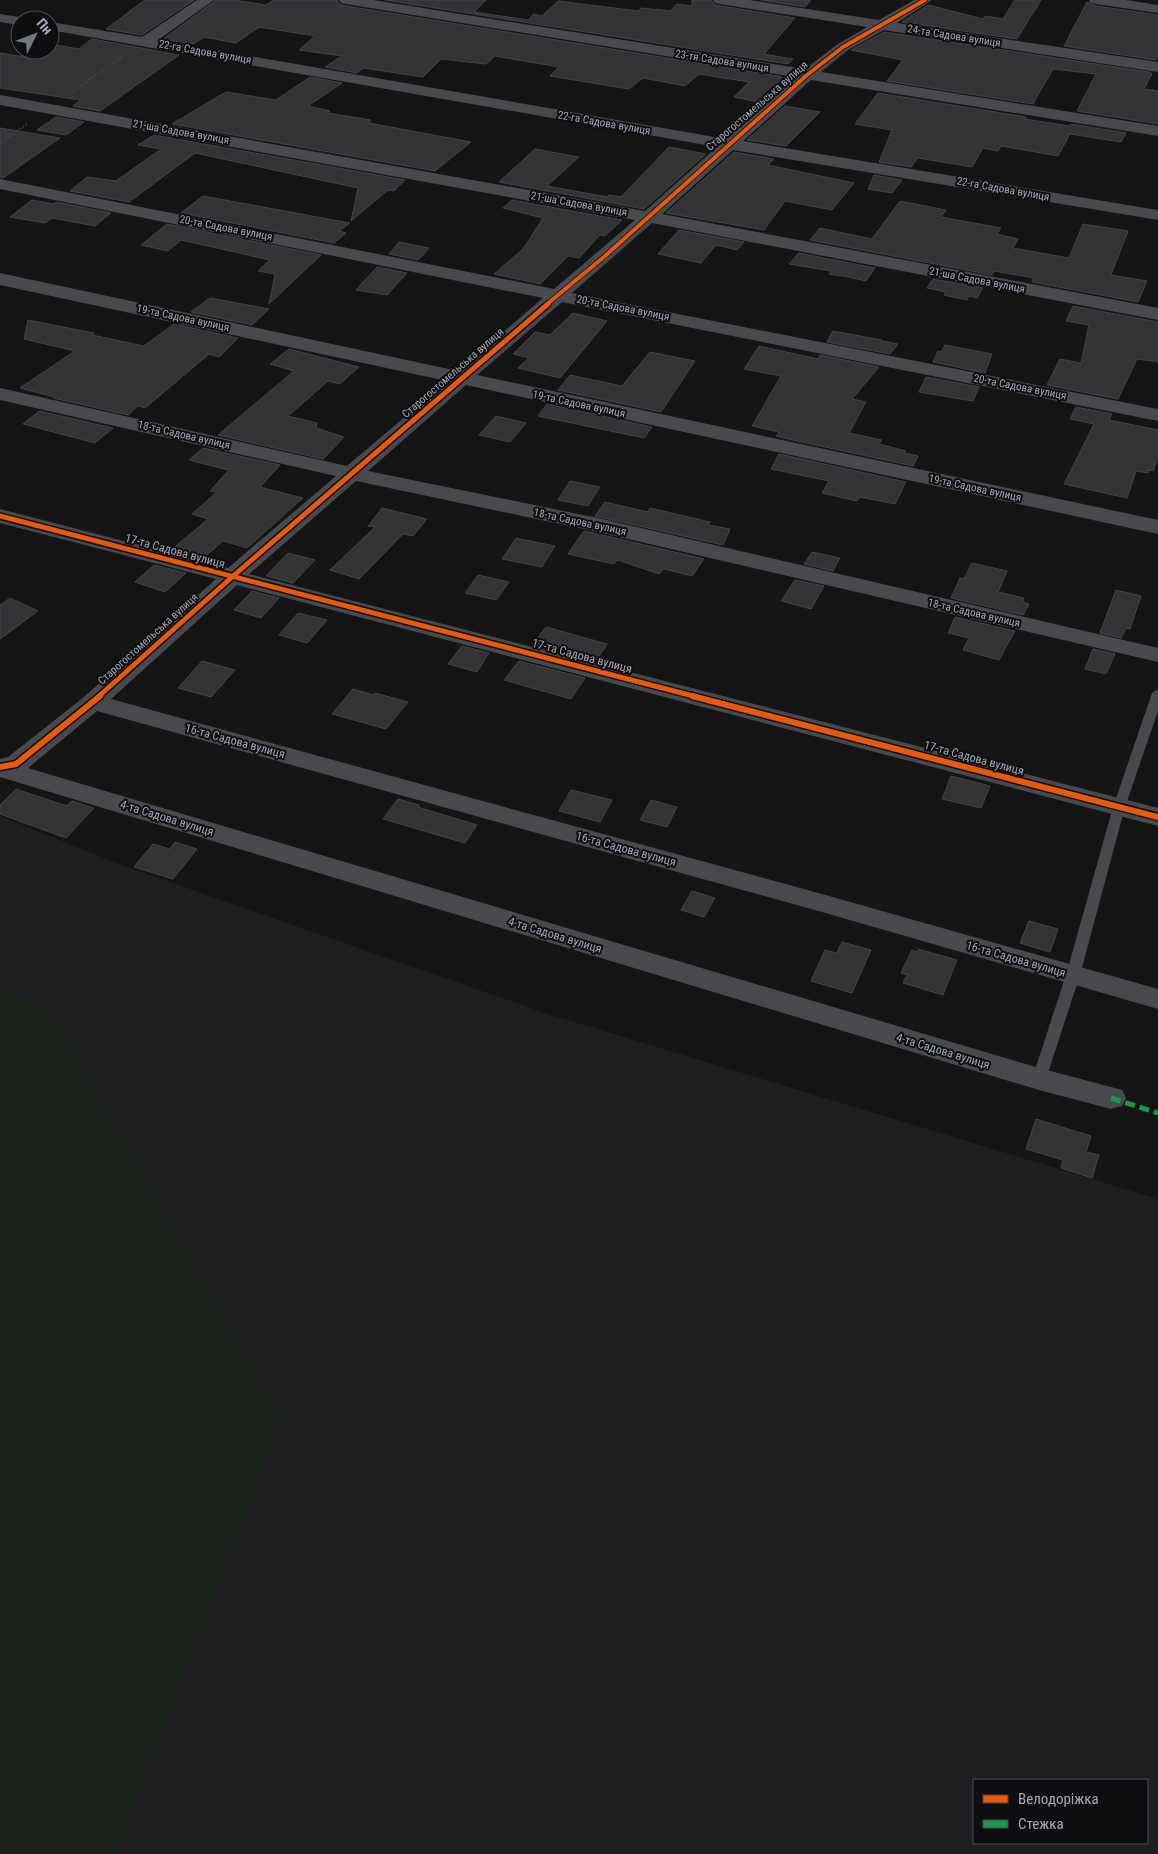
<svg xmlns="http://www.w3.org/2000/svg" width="1158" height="1854" viewBox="0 0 1158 1854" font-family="'Roboto Condensed',sans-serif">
<rect width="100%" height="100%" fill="#141414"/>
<path fill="#1e1e20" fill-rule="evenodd" d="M 0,816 L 124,866 L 548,1014 L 1158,1199 L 1158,1854 L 0,1854 ZM 974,1780 L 1147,1780 L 1147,1843 L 974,1843 Z"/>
<polygon fill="#1a211b" points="0,994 45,1003 281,1420 115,1854 0,1854"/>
<g fill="#333335" stroke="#424448">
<polygon points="145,0 194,0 142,35 106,29"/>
<polygon points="216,0 233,0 266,5 274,0 337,0 339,4 346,6 778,76 789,80 763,103 734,97 749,82 699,74 685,86 643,78 629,89 550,76 559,67 495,56 486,64 441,59 423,77 363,68 357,73 325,67 342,56 299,50 315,36 259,27 236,43 204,37 193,44 163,39"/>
<polygon points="385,0 486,0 474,12 528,20 534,14 542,16 558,1 638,11 641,8 670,11 677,4 692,6 692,0 711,0 715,5 795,18 764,54 793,59 788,64"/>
<polygon points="761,0 811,0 805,7"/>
<polygon points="1015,0 1041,0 1017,39 902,22 928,5 983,19 985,16 1003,19"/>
<polygon points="1087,2 1096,6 1158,15 1158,57 1156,60 1064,46"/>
<polygon points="884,32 1149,72 1152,74 1144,89 1158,91 1158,124 1077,111 1096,74 1053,69 1033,104 887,81 903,60 851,50"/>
<polygon points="92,39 179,55 100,111 73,106 81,100 0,88 0,53 31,58 42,50 50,50 51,44 79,49"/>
<polygon points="310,77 342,83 308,106 330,111 327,113 371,120 369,123 471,142 435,171 172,124 226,92 276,100"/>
<polygon points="878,93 1026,117 1025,119 1069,126 1071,124 1126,133 1121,142 1070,134 1058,156 1001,146 998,151 983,148 972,167 918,158 911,167 879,162 892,130 855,124"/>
<polygon points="785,106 820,112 786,146 747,140"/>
<polygon points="56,117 84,122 66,135 37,130"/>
<polygon points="0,128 60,138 3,178 0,177"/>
<polygon points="154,135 405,180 394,191 388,190 351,221 358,188 195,153 129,202 70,191 87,177 116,181 161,149 138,145"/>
<polygon points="669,147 706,154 644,209 499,182 535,149 579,157 547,186 607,197 609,195 621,197"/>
<polygon points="734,152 774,159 768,165 854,183 832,210 785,201 764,230 666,213"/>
<polygon points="874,175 902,180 892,193 868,189"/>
<polygon points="203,196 350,223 339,231 346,233 334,243 181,213"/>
<polygon points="32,200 54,204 56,202 111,213 95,226 52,218 45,223 10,217"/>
<polygon points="512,200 622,220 605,236 600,235 579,258 568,256 540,284 494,274 523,249 543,218 503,208"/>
<polygon points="900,201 946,210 941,217 1001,228 997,234 1018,239 1013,248 1069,258 1083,224 1128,231 1111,275 1147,281 1138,302 1032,282 1034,278 994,271 992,275 810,240 820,228 872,239"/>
<polygon points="167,224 321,255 269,304 275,274 258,271 270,260 181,240 168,251 141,245"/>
<polygon points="679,230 744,242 737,250 716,245 701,263 658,254"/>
<polygon points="399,242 429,248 418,260 389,254"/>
<polygon points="799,253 875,268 866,281 848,277 829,274 831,271 789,264"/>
<polygon points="377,267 407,273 387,295 356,290"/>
<polygon points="933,279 983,288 977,298 969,296 967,300 944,295 946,292 927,288"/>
<polygon points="210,298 269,309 252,325 191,312"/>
<polygon points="1073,306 1158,322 1158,362 1137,359 1118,399 1047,385 1060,359 1081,363 1089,325 1066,321"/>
<polygon points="573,313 607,321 560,378 518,368 529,358 513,354 535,332 550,335"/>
<polygon points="28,320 94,333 92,335 144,346 174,324 238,338 219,357 209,354 145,408 138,406 128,415 53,398 54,397 20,388 75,351 24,339"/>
<polygon points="833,331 882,340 882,341 898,344 890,354 827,342"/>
<polygon points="945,345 992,354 985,373 933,362 938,351 941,352"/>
<polygon points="759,346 818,359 820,355 879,367 852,399 866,402 849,433 882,440 879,444 906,451 904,453 918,456 913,466 788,439 776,436 779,432 752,426 781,376 744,369"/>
<polygon points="289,349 359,367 340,384 328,381 288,416 317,423 316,428 344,437 323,459 218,435 294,371 270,364"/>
<polygon points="650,352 695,361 661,412 558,390 570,375 622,386"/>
<polygon points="926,377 979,387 973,401 919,392"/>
<polygon points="547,404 652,427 644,438 538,416"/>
<polygon points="1076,407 1112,414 1109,420 1158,430 1158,457 1153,471 1149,470 1148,473 1136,471 1127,498 1064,484 1094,424 1070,419"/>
<polygon points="39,411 113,428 95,443 23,424"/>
<polygon points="496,416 526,423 510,442 479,435"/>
<polygon points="203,448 280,465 260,487 303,498 247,548 223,541 202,559 170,551 208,519 192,514 217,492 210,491 229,470 189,460"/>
<polygon points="779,454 906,482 895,504 860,497 857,501 822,493 829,481 771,469"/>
<polygon points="570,481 600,487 588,506 558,500"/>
<polygon points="605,502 648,512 650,508 710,522 708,525 730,529 723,545 595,516"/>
<polygon points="382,508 427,519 413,536 403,534 359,579 330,570 375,527 368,526"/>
<polygon points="584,531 598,534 704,559 692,576 664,569 659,574 618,560 614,564 568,554"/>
<polygon points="516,538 555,546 542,567 502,559"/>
<polygon points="812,552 840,558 833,571 804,564"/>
<polygon points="288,553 315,560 293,583 266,576"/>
<polygon points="972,563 1007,571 998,592 1024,598 1023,602 1029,604 1023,615 951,598 960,578 964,579"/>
<polygon points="154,565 186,573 165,592 135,582"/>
<polygon points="478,575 509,582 496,600 465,593"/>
<polygon points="795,580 824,586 811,609 781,601"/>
<polygon points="1116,590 1141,596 1130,629 1126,628 1121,638 1100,633"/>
<polygon points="252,591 279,598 261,618 234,610"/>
<polygon points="10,598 38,611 0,639 0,605"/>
<polygon points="298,613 327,620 307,643 279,635"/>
<polygon points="955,617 1015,631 999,660 963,650 969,638 948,633"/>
<polygon points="546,627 607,644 596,661 532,645"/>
<polygon points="462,646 489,653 477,672 448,664"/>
<polygon points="1093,649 1115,654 1106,674 1085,669"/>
<polygon points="202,661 235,670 211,697 178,688"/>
<polygon points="519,661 585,678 571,699 504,680"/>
<polygon points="353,689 373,695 375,693 408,702 386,729 332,714"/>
<polygon points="951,776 990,786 981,808 942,799"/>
<polygon points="16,789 67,806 72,801 94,808 66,838 0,814 0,805"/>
<polygon points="571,790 612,800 600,822 559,811"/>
<polygon points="398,799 419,805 418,807 477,825 465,843 383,819"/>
<polygon points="651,800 677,807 667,827 640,820"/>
<polygon points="175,842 197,849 173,879 134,867 153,844 170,849"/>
<polygon points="692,891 715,898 704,917 681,910"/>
<polygon points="1029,921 1058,929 1050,952 1020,943"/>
<polygon points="842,942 871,950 852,993 811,981 825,950 837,953"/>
<polygon points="918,949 957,960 943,995 903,983 907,975 901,973 912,950 917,952"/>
<polygon points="1036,1119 1091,1136 1086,1152 1099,1155 1092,1178 1061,1168 1063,1160 1026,1149"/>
</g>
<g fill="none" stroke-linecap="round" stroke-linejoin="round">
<g stroke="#4a4b4f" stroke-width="2" stroke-dasharray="1 2.5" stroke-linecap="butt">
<polyline points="69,94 123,56"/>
<polyline points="0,143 27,124"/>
</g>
<polygon fill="#48494d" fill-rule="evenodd" points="1158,689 1158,711 1125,807 1080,975 1046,1079 1044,1083 1039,1085 1034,1083 1032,1079 1066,975 1113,807 1152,693"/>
<g fill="#48494d" fill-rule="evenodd">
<polygon points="197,0 214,0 158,40 726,139 795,77 346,4 341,3 339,0 373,0 805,69 838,44 867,27 720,4 715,3 713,0 749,0 879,20 914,0 932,0 897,23 1158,62 1158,72 884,30 848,50 821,72 1158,126 1158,136 811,80 743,141 1158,210 1158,220 733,150 662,214 1158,308 1158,320 652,223 572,293 1158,409 1158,421 562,302 477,375 1158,520 1158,534 466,385 368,471 598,518 1158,648 1158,662 598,532 356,481 249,574 1158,808 1158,826 237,585 111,699 822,894 1158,989 1158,1009 822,912 97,711 28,768 1039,1068 1111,1087 1122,1090 1126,1098 1122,1106 1111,1109 1039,1090 0,777 0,759 8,757 84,697 216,579 0,523 0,509 228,568 336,476 0,400 0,388 347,466 447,381 0,285 0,273 458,371 543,298 0,189 0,179 554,289 635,220 0,105 0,95 645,211 717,147 50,30 50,22 142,37"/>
<polygon points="1089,0 1126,0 1158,5 1158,13 1096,4 1091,3"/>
<polygon points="0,14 20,17 27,20 20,20 20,25 0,22"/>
</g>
<polyline stroke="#139951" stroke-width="5" stroke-dasharray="10 5" stroke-linecap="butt" points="1111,1098 1158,1113"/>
<defs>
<polyline id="cycleway-far2" points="546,305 605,256 807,75 843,47 925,0"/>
<g id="cycleway-far1">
<polyline points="0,516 697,697"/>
<polyline points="98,697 232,577 548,304"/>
</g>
<g id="cycleway">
<polyline points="692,696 1158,817"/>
<polyline points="0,767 16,764 100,696"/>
</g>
</defs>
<use href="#cycleway-far2" stroke="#0e0e10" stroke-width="5.5"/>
<use href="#cycleway-far1" stroke="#0e0e10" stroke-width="8"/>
<use href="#cycleway" stroke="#0e0e10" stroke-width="9"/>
<use href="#cycleway-far2" stroke="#e8590c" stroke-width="4"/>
<use href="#cycleway-far1" stroke="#e8590c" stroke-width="5"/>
<use href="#cycleway" stroke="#e8590c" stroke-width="6"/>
</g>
<g text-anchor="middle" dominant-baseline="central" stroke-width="4" stroke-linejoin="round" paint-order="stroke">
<g font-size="11" fill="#a4aab6" stroke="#0e0e10">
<text transform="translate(954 36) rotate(9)">24-та Садова вулиця</text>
<text transform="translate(205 52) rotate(10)">22-га Садова вулиця</text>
<text transform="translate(722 61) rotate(9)">23-тя Садова вулиця</text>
<text transform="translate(757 106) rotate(-41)">Старогостомельська вулиця</text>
<text transform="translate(604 123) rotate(10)">22-га Садова вулиця</text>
<text transform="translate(181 132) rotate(10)">21-ша Садова вулиця</text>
<text transform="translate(1003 189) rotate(10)">22-га Садова вулиця</text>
<text transform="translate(579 204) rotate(10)">21-ша Садова вулиця</text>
<text transform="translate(226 228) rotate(11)">20-та Садова вулиця</text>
<text transform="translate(977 280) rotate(11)">21-ша Садова вулиця</text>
<text transform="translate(623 308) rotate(11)">20-та Садова вулиця</text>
<text transform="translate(183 318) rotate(12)">19-та Садова вулиця</text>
<text transform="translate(453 373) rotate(-41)">Старогостомельська вулиця</text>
<text transform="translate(1020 387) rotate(11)">20-та Садова вулиця</text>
<text transform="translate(579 404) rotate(12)">19-та Садова вулиця</text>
<text transform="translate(184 435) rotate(13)">18-та Садова вулиця</text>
<text transform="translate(975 488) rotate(12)">19-та Садова вулиця</text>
<text transform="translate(580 522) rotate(12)">18-та Садова вулиця</text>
<text transform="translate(974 613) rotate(13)">18-та Садова вулиця</text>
<text transform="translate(148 639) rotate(-42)">Старогостомельська вулиця</text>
</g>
<g font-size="12" fill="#a4aab6" stroke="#0e0e10">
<text transform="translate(175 551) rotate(15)">17-та Садова вулиця</text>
<text transform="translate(582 656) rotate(15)">17-та Садова вулиця</text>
<text transform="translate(235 741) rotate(15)">16-та Садова вулиця</text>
<text transform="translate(974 758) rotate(15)">17-та Садова вулиця</text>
<text transform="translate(167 818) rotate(17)">4-та Садова вулиця</text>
<text transform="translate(626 849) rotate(15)">16-та Садова вулиця</text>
<text transform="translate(555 935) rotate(17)">4-та Садова вулиця</text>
<text transform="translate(1016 959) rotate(16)">16-та Садова вулиця</text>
<text transform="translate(943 1051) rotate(17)">4-та Садова вулиця</text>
</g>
</g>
<rect x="973" y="1779" width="175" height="65" fill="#0e0e10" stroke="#4a4c52"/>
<rect x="983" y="1795" width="25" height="8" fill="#e8590c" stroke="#4a4c52"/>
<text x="1018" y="1804" font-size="15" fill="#a4aab6">Велодоріжка</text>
<rect x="983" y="1820" width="25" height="8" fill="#139951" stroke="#4a4c52"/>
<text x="1018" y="1829" font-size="15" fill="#a4aab6">Стежка</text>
<g transform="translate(35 35) rotate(48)"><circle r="24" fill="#0e0e10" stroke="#4a4c52"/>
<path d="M0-4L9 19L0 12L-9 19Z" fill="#72767d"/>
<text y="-8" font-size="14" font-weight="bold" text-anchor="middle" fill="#a4aab6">Пн</text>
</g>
</svg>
